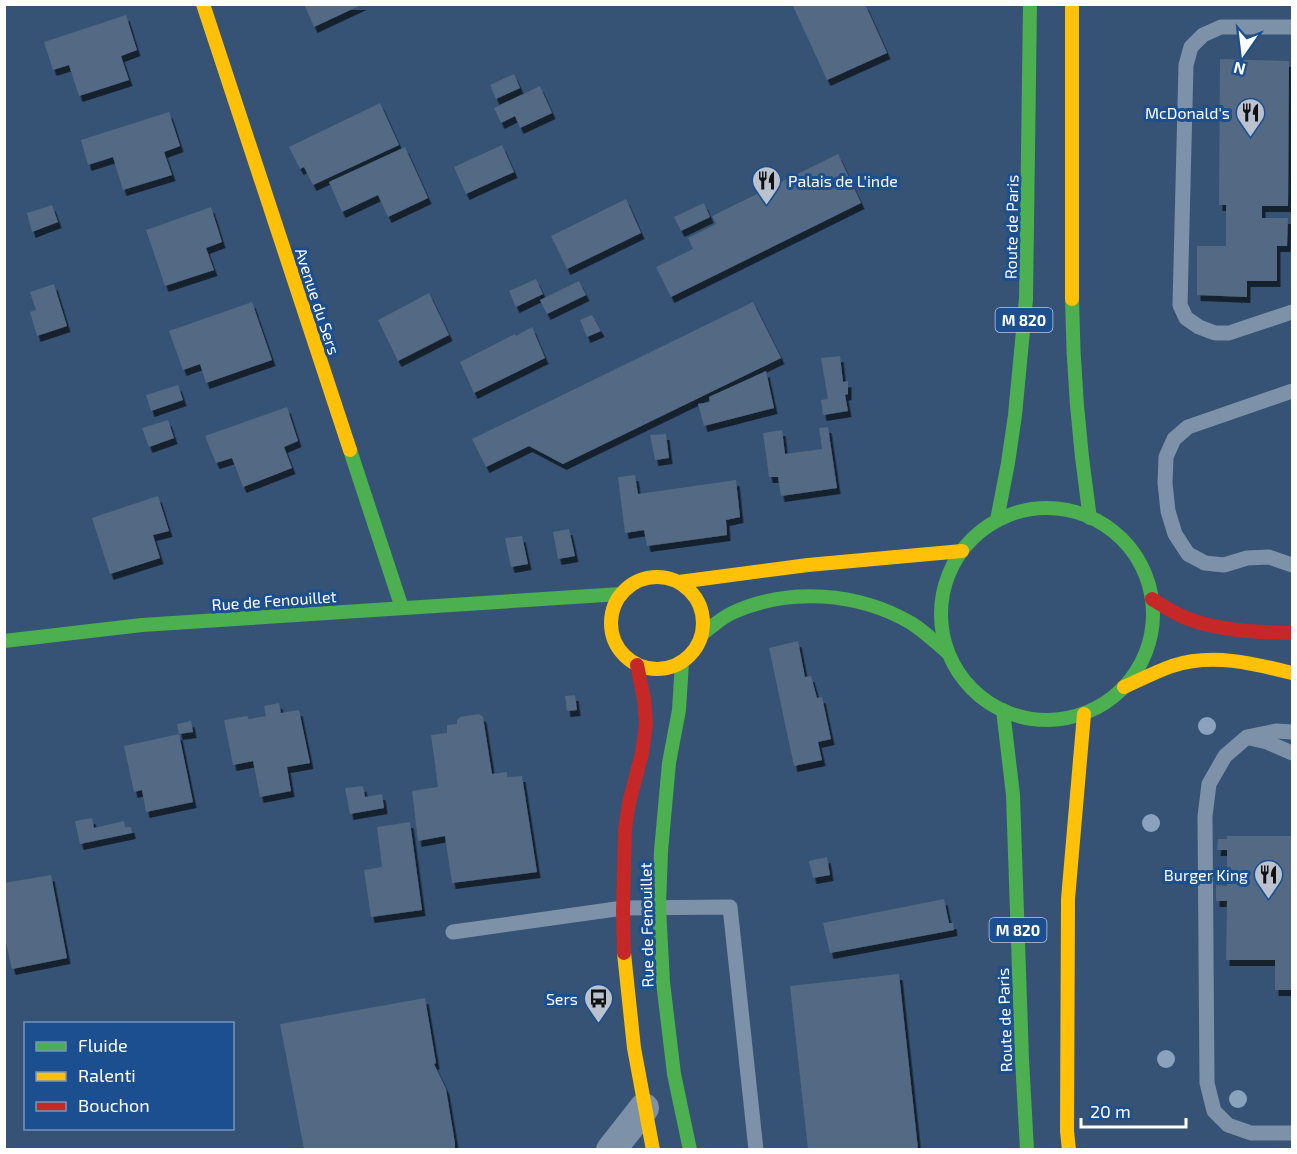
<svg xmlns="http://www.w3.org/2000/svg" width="1297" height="1154" viewBox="0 0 1297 1154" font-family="'Exo 2',sans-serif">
<defs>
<filter id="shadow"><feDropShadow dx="3.5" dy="6" stdDeviation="0" flood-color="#0009"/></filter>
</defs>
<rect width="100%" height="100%" fill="#365274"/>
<g fill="#526984" filter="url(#shadow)">
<polygon points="304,4 363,4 314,27"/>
<polygon points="792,4 865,4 887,53 827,80"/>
<polygon points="126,15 137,50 121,56 129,80 79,96 69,65 53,70 44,42"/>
<polygon points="1220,59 1289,61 1288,206 1262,206 1262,218 1288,218 1287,246 1277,246 1277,281 1247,281 1247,297 1197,295 1197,246 1226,246 1226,205 1219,205"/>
<polygon points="514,74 520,88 496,99 490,85"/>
<polygon points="540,86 552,113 520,128 515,116 501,123 494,108"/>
<polygon points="380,103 399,145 313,185 304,167 300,169 289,147"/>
<polygon points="169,112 180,146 164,152 172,175 123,190 113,157 88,165 81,140"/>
<polygon points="502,145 514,172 466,194 454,167"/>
<polygon points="405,147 428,198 388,217 378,195 342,212 329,182"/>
<polygon points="838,154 861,203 671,297 656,267 693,249 688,238 716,224 712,216"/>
<polygon points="626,199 641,233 567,269 551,236"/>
<polygon points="704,203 710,217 681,231 674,217"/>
<polygon points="52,205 58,222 32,232 27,213"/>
<polygon points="211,207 222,242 206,248 214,270 165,286 146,230"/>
<polygon points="536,279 543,294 516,307 509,291"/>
<polygon points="579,281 586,295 547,314 540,300"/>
<polygon points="54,284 67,326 37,336 30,312 36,310 30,292"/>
<polygon points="429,293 449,335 398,361 378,320"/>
<polygon points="252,302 272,360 206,383 200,364 183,370 169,331"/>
<polygon points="753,302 781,358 563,464 529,446 486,467 472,439"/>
<polygon points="592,315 601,331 587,337 580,320"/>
<polygon points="532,327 545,358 474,393 460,362 515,334 516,336"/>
<polygon points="840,356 843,382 848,381 848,394 845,395 848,411 823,415 821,400 828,399 821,358"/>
<polygon points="766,371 774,408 704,426 698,404 710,402 709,397"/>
<polygon points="178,385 183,400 151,411 146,395"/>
<polygon points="287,407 298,441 284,447 292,468 243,487 232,458 216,463 205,436"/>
<polygon points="168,420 174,438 149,447 142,428"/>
<polygon points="828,427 837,488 781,496 778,477 769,477 763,433 782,430 785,454 822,449 819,428"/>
<polygon points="666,434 669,458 655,460 650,435"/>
<polygon points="635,475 638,494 736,480 740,517 726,520 727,535 647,546 644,530 625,533 618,477"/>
<polygon points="158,496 169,531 153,535 160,558 110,574 92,518"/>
<polygon points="569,529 575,556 558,559 553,532"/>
<polygon points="522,536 528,564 511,567 505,538"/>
<polygon points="798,641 805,677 811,676 817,698 822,697 831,739 818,742 822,760 794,766 769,648"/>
<polygon points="575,695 577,710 567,711 565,696"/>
<polygon points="279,703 281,713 299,710 310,763 287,767 291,791 260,797 253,761 233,765 224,720 247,716 249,719 266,716 264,706"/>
<polygon points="479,714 483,717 492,774 507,772 507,777 522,776 537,872 452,883 445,836 418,841 412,791 438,787 431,735 447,733 447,725 457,724 457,720 460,717"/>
<polygon points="191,721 193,732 179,734 177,724"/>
<polygon points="179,734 193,802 146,812 142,790 134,792 124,746"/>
<polygon points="363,786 365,797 382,794 384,808 350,814 345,788"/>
<polygon points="92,818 94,828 124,821 125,827 131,827 132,833 80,844 75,821"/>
<polygon points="410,822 422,910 371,917 364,870 382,867 377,827"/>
<polygon points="1227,836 1292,836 1292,990 1275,990 1275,960 1226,960 1227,901 1216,901 1216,885 1227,886 1227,850 1217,850 1218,839 1227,839"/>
<polygon points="827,857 830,875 813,878 809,861"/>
<polygon points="51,875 67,958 12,969 4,934 4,883"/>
<polygon points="944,899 949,923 953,923 954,930 830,953 823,923"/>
<polygon points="899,974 918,1149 808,1149 790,986"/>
<polygon points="425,998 436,1063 434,1064 446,1089 455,1143 455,1149 304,1149 280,1024"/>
</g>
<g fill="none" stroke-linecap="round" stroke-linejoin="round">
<g stroke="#7d92a8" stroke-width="15">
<polyline points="1292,27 1221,27 1203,35 1191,47 1186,65 1180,305 1186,318 1199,327 1215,333 1229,333 1292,312"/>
<polyline points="1292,391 1188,427 1174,439 1166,457 1165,483 1168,511 1175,534 1188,554 1205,563 1224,565 1247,558 1269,557 1292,565"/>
<polyline points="1292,732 1276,731 1247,737 1225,756 1209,784 1205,816 1207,1083 1214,1111 1228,1125 1251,1133 1292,1133"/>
<polyline points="1250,738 1267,742 1292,753"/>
<polyline points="453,932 623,908 730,907 756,1150"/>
</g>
<polyline stroke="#7d92a8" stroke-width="30" points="611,1150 644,1108"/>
<g stroke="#4caf50" stroke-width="14">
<path d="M 1072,299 C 1073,373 1079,445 1090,518"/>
<polyline points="350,450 402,608"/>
<circle cx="1047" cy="614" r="106"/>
<polyline points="997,520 1008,463 1015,415 1026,299 1030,4"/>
<path d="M 702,634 C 712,627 721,618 732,613 C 789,587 858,592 911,623 C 924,631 935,642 947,652"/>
<polyline points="4,641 142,625 621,594"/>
<polyline points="682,662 679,710 669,763 661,851 659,907 663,982 674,1074 690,1150"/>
<polyline points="1003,710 1013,795 1022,1059 1027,1150"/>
</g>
<g stroke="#ffc107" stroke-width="14">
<polyline points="203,4 350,450"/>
<polyline points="1072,299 1072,4"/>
<circle cx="657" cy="623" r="46"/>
<polyline points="679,582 808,565 962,551"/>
<path d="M 1124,687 C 1140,680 1155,672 1172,666 C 1212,653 1252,663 1292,673"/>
<polyline points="624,953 634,1048 653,1150"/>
<polyline points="1069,1150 1067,1131 1068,899 1084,714"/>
</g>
<g stroke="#c62828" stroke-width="14">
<path d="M 1152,599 C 1161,605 1171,611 1181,616 C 1215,631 1255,632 1292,633"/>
<polyline points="624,953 623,911 625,829 629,803 642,753 646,724 644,699 637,665"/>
</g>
</g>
<g fill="#8aa2be">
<circle cx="1207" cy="726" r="9"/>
<circle cx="1151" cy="823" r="9"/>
<circle cx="1166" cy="1059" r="9"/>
<circle cx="1238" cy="1099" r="9"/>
</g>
<defs>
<symbol id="restaurant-pin" viewBox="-11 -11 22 30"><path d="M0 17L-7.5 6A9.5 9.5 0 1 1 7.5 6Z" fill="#b9c2ce" stroke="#1b4f8f"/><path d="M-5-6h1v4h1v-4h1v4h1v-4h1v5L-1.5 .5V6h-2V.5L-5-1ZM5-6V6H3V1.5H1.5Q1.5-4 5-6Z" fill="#111"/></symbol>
<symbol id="bus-pin" viewBox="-11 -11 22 30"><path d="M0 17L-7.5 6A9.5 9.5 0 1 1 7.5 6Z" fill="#b9c2ce" stroke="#1b4f8f"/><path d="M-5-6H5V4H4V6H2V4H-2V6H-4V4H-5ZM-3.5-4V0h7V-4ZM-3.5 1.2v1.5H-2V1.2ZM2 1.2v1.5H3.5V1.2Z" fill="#111"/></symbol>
</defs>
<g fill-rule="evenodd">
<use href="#restaurant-pin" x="1234" y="96" width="33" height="45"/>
<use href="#restaurant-pin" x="750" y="164" width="33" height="45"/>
<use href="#restaurant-pin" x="1252" y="858" width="33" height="45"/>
<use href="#bus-pin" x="582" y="982" width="33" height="45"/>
</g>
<g text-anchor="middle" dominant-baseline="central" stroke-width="6" stroke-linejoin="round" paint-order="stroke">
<g fill="#1b4f8f" stroke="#bbcadd" stroke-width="1.5">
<rect x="995.5" y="308" width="57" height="24" rx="4.5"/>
<rect x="989.5" y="918" width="57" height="24" rx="4.5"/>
</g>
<g font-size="15" font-weight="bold" fill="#fff">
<text x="1024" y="320">M 820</text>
<text x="1018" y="930">M 820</text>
</g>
<g font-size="16" fill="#fff" stroke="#1b4f8f" text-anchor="end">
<text x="1230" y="112">McDonald's</text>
<text x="788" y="180" text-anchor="start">Palais de L'inde</text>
<text x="1248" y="874">Burger King</text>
<text x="578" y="998">Sers</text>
</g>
<g font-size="16" fill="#fff" stroke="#1b4f8f">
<text transform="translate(1011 227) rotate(-89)">Route de Paris</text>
<text transform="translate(318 301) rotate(72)">Avenue du Sers</text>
<text transform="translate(274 600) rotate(-4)">Rue de Fenouillet</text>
<text transform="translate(646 925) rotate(-91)">Rue de Fenouillet</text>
<text transform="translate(1004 1020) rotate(-92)">Route de Paris</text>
</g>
</g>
<rect width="1297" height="1154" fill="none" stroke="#ffffff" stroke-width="12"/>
<rect x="24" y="1022" width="210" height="108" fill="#1b4f8f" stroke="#7695bc" stroke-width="1.5"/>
<rect x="36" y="1042" width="30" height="9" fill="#4caf50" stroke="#7695bc" stroke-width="1.5"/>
<text x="78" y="1052" font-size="18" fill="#ffffff">Fluide</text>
<rect x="36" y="1072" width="30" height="9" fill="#ffc107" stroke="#7695bc" stroke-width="1.5"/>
<text x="78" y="1082" font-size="18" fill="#ffffff">Ralenti</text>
<rect x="36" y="1102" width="30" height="9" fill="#c62828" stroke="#7695bc" stroke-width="1.5"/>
<text x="78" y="1112" font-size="18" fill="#ffffff">Bouchon</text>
<g transform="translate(1243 54) rotate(194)" stroke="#1b4f8f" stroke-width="4.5" paint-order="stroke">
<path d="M0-4.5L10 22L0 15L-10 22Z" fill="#ffffff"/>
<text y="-9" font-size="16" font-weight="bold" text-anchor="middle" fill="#ffffff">N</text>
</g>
<path d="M1081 1118v9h105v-9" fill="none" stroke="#ffffff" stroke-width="3"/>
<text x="1090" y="1118" font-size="18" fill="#ffffff" stroke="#1b4f8f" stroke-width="4.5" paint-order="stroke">20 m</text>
</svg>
